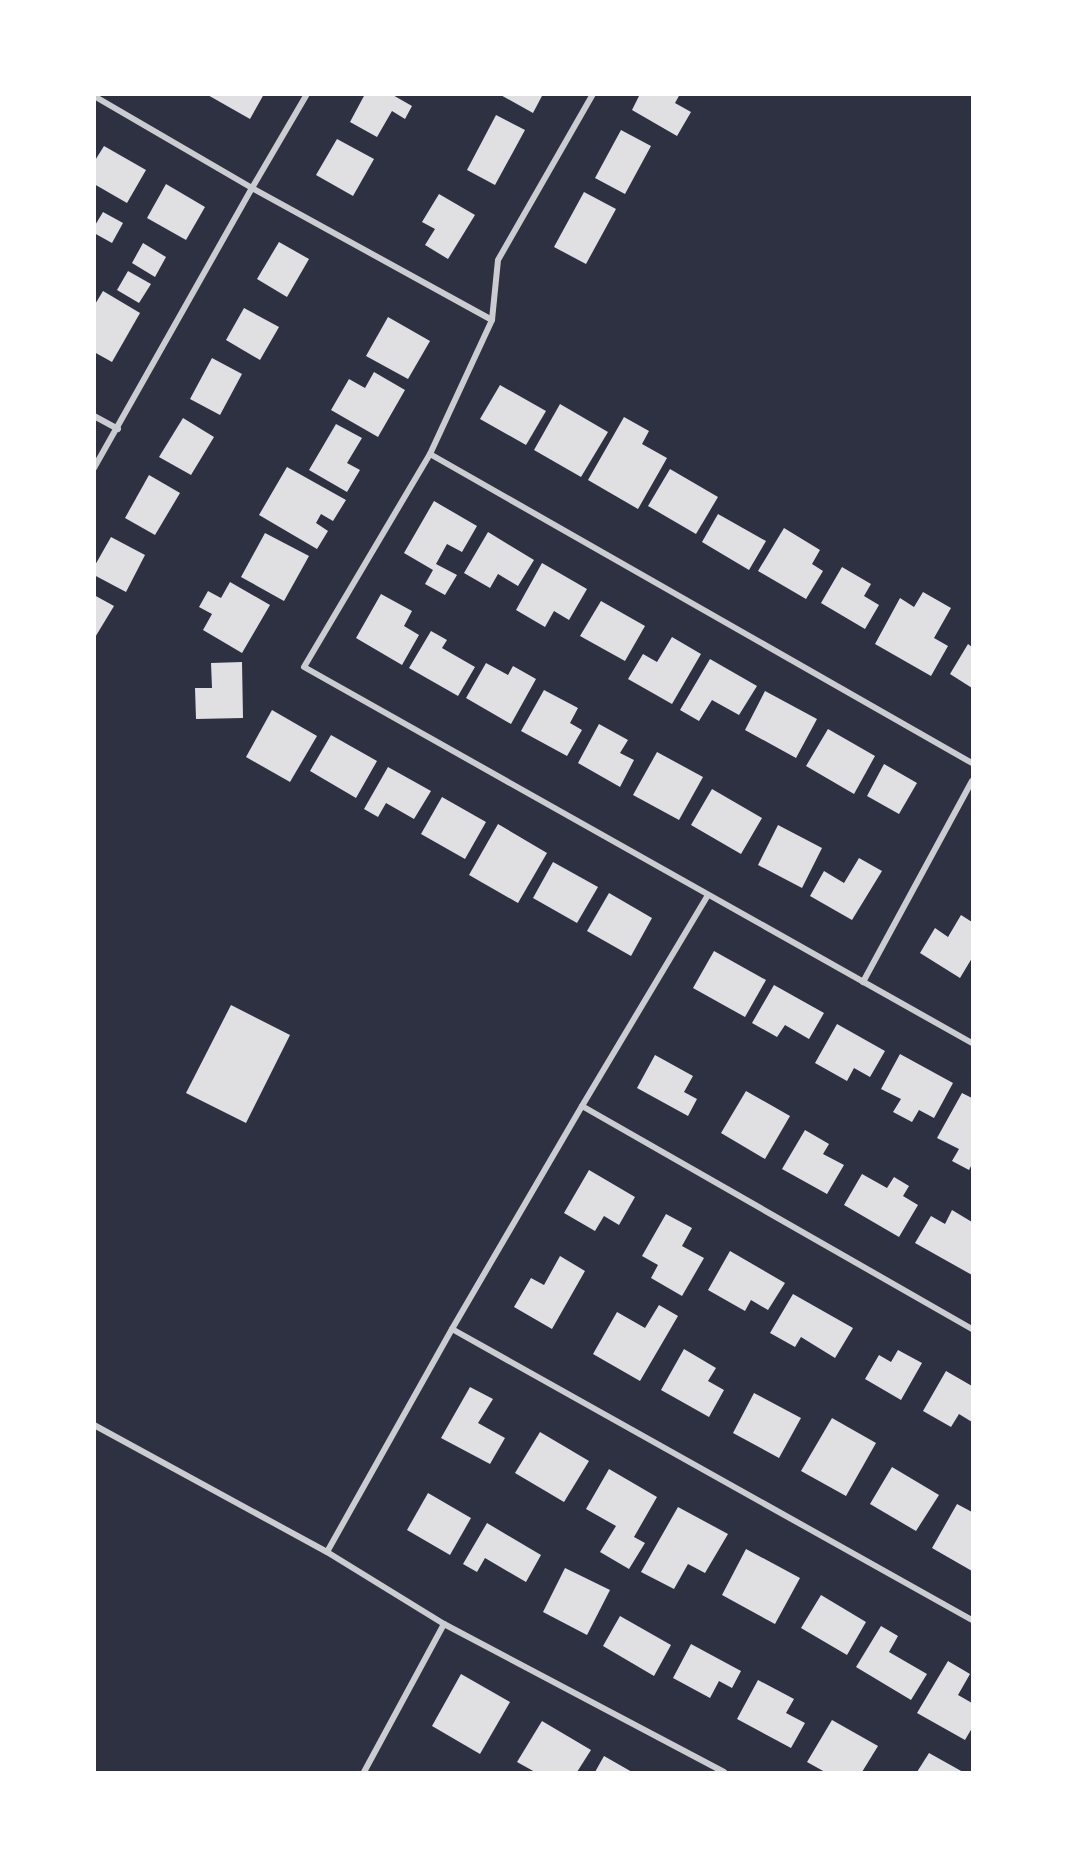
<svg xmlns="http://www.w3.org/2000/svg" width="1067" height="1867" viewBox="0 0 1067 1867" font-family="'PT Sans',sans-serif">
<rect width="100%" height="100%" fill="#2d3142"/>
<g fill="#e0e0e3">
<polygon points="206,94 264,94 250,119"/>
<polygon points="365,94 391,94 412,106 405,119 392,111 377,137 350,122"/>
<polygon points="499,94 543,94 533,113"/>
<polygon points="640,94 680,94 675,103 691,112 677,136 632,110"/>
<polygon points="496,115 525,130 495,185 467,170"/>
<polygon points="621,130 651,146 625,194 595,178"/>
<polygon points="337,139 374,159 353,196 316,175"/>
<polygon points="104,146 146,170 127,203 94,184 94,162"/>
<polygon points="166,184 205,207 186,240 147,218"/>
<polygon points="584,192 616,209 586,264 554,247"/>
<polygon points="439,194 475,215 448,259 425,245 435,229 422,222"/>
<polygon points="103,212 123,223 112,243 94,233 94,227"/>
<polygon points="279,242 309,259 287,297 257,279"/>
<polygon points="143,243 166,257 155,277 132,263"/>
<polygon points="128,271 151,284 139,303 117,290"/>
<polygon points="103,291 140,313 112,362 94,352 94,306"/>
<polygon points="244,308 279,327 260,360 226,340"/>
<polygon points="388,317 430,341 408,379 366,356"/>
<polygon points="212,358 242,374 220,415 190,399"/>
<polygon points="374,372 405,390 378,437 331,410 349,379 365,388"/>
<polygon points="500,385 546,411 526,445 480,419"/>
<polygon points="560,404 608,432 581,477 534,450"/>
<polygon points="624,417 649,431 642,444 667,458 638,509 588,480"/>
<polygon points="183,418 214,437 191,475 159,457"/>
<polygon points="336,424 362,438 347,463 360,470 347,492 309,470"/>
<polygon points="287,467 346,500 333,521 321,514 316,523 328,531 317,549 259,515"/>
<polygon points="670,469 718,497 696,534 648,506"/>
<polygon points="149,475 180,493 155,535 125,518"/>
<polygon points="434,501 477,526 462,552 447,544 436,564 457,575 445,595 425,584 433,570 404,553"/>
<polygon points="718,514 766,541 749,570 702,542"/>
<polygon points="784,528 820,550 812,564 823,571 806,599 758,571"/>
<polygon points="488,532 534,560 518,586 498,574 490,588 464,573"/>
<polygon points="265,533 309,556 284,601 241,577"/>
<polygon points="111,537 145,555 126,592 94,575 94,567"/>
<polygon points="542,563 587,589 569,620 554,611 545,627 516,610"/>
<polygon points="842,567 871,584 864,596 879,605 865,629 821,603"/>
<polygon points="230,582 270,605 242,653 203,630 212,614 199,607 208,591 221,598"/>
<polygon points="923,592 951,608 934,638 948,646 931,676 875,644 900,598 914,607"/>
<polygon points="381,594 412,611 404,626 419,635 402,665 356,638"/>
<polygon points="94,595 114,606 94,639"/>
<polygon points="601,601 645,626 625,661 580,636"/>
<polygon points="431,631 447,640 442,648 475,667 458,696 409,668"/>
<polygon points="672,637 701,654 672,704 628,679 643,654 657,662"/>
<polygon points="968,644 972,647 972,688 950,674"/>
<polygon points="710,659 757,686 739,715 712,700 699,721 680,710"/>
<polygon points="242,662 243,718 196,719 195,688 212,688 211,663"/>
<polygon points="486,663 508,675 513,666 536,679 511,724 466,698"/>
<polygon points="544,690 578,708 570,723 582,730 567,756 521,731"/>
<polygon points="765,691 817,719 796,758 745,730"/>
<polygon points="272,710 317,736 290,782 246,757"/>
<polygon points="599,724 628,740 620,753 634,760 620,787 578,763"/>
<polygon points="828,729 875,756 854,794 806,766"/>
<polygon points="331,735 377,761 356,798 310,771"/>
<polygon points="657,752 703,777 679,820 633,795"/>
<polygon points="884,764 917,783 899,814 867,796"/>
<polygon points="388,767 431,791 414,819 386,803 378,817 364,809"/>
<polygon points="712,789 762,818 741,854 691,825"/>
<polygon points="442,797 486,822 465,859 421,834"/>
<polygon points="498,824 547,853 518,903 469,875"/>
<polygon points="778,825 822,848 802,888 758,865"/>
<polygon points="859,858 882,871 852,920 810,896 824,871 844,883"/>
<polygon points="553,862 598,887 577,923 533,898"/>
<polygon points="609,893 652,918 631,956 587,931"/>
<polygon points="961,915 972,922 972,958 960,978 920,953 935,928 948,937"/>
<polygon points="714,951 766,980 745,1017 693,988"/>
<polygon points="774,985 824,1013 809,1039 785,1025 777,1037 752,1023"/>
<polygon points="231,1005 290,1035 246,1123 186,1093"/>
<polygon points="837,1024 885,1051 870,1077 854,1068 847,1081 815,1063"/>
<polygon points="900,1054 953,1083 934,1118 919,1110 912,1122 893,1112 901,1099 881,1089"/>
<polygon points="655,1055 693,1076 684,1092 697,1099 688,1116 637,1088"/>
<polygon points="746,1091 790,1116 765,1159 721,1133"/>
<polygon points="962,1093 972,1098 972,1164 969,1170 952,1161 959,1149 937,1138"/>
<polygon points="805,1130 829,1144 823,1154 844,1165 827,1194 782,1169"/>
<polygon points="589,1170 635,1197 619,1225 604,1216 595,1231 564,1213"/>
<polygon points="862,1174 887,1188 894,1177 909,1186 903,1196 918,1205 899,1237 844,1205"/>
<polygon points="952,1210 972,1222 972,1275 915,1243 931,1216 945,1224"/>
<polygon points="666,1214 692,1228 682,1246 704,1258 682,1296 651,1278 658,1265 642,1256"/>
<polygon points="730,1251 785,1283 768,1310 751,1300 745,1311 708,1290"/>
<polygon points="560,1256 585,1271 552,1329 514,1307 531,1278 544,1285"/>
<polygon points="793,1294 853,1328 835,1358 801,1337 795,1347 770,1333"/>
<polygon points="659,1305 678,1316 640,1381 593,1354 617,1312 645,1328"/>
<polygon points="684,1349 716,1368 708,1381 724,1390 709,1417 661,1390"/>
<polygon points="898,1350 922,1363 901,1400 865,1379 879,1355 891,1362"/>
<polygon points="946,1371 972,1386 972,1422 959,1414 951,1427 923,1411"/>
<polygon points="470,1387 493,1399 478,1423 505,1438 490,1464 441,1438"/>
<polygon points="754,1393 801,1418 779,1458 733,1433"/>
<polygon points="832,1418 876,1443 846,1496 801,1471"/>
<polygon points="540,1432 589,1461 564,1502 515,1473"/>
<polygon points="892,1467 939,1495 916,1531 870,1504"/>
<polygon points="609,1469 657,1497 634,1537 645,1543 629,1569 600,1552 616,1526 586,1509"/>
<polygon points="428,1493 471,1518 450,1555 407,1530"/>
<polygon points="957,1504 972,1512 972,1571 932,1548"/>
<polygon points="678,1507 728,1534 705,1573 688,1564 674,1589 641,1572"/>
<polygon points="487,1523 541,1555 526,1582 485,1558 477,1572 463,1564"/>
<polygon points="746,1549 800,1578 775,1624 722,1595"/>
<polygon points="565,1568 610,1590 587,1635 543,1612"/>
<polygon points="821,1595 866,1622 847,1655 801,1628"/>
<polygon points="620,1616 671,1645 654,1676 603,1646"/>
<polygon points="881,1626 898,1636 889,1652 927,1674 911,1700 856,1667"/>
<polygon points="691,1644 741,1671 732,1688 719,1681 710,1698 673,1678"/>
<polygon points="948,1661 970,1674 958,1695 972,1703 972,1728 965,1740 917,1713"/>
<polygon points="461,1674 510,1702 480,1754 432,1726"/>
<polygon points="758,1680 794,1699 786,1713 805,1723 791,1748 737,1719"/>
<polygon points="832,1720 878,1746 862,1772 825,1772 807,1762"/>
<polygon points="542,1721 591,1750 577,1772 535,1772 517,1762"/>
<polygon points="929,1753 963,1772 917,1772"/>
<polygon points="604,1756 632,1772 595,1772"/>
</g>
<g fill="none" stroke-linecap="round" stroke-linejoin="round">
<g stroke="#caccd0" stroke-width="6">
<polyline points="593,94 498,260 492,320 430,454 304,667 972,1043"/>
<polyline points="94,96 252,188 492,320"/>
<polyline points="94,416 118,429"/>
<polyline points="430,454 972,763"/>
<polyline points="94,468 252,188 307,94"/>
<polyline points="863,982 972,781"/>
<polyline points="582,1106 972,1329"/>
<polyline points="452,1329 972,1620"/>
<polyline points="94,1425 327,1552 444,1624 724,1772"/>
<polyline points="327,1552 452,1329 582,1106 708,895"/>
<polyline points="364,1772 444,1624"/>
</g>
</g>
<rect width="1067" height="1867" fill="none" stroke="#ffffff" stroke-width="192"/>
</svg>
